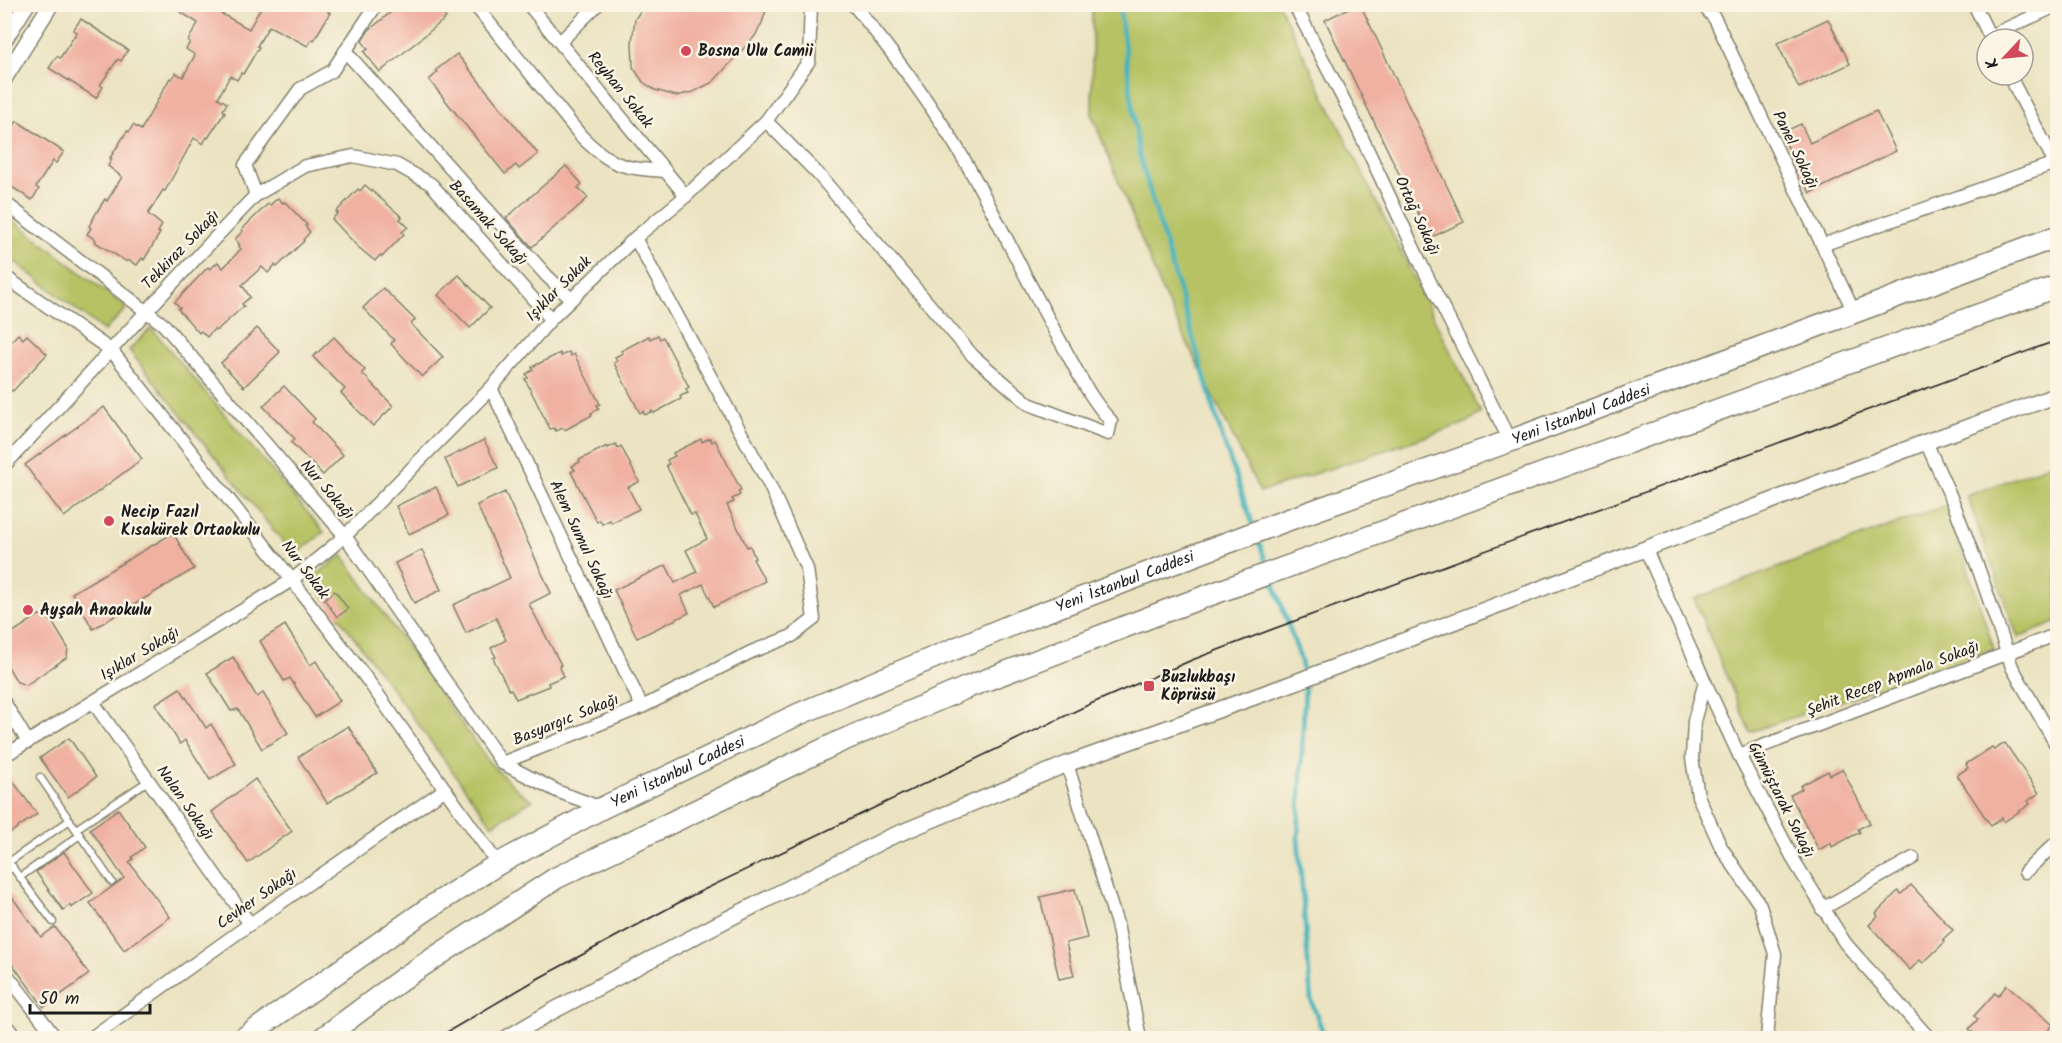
<svg xmlns="http://www.w3.org/2000/svg" width="2062" height="1043" viewBox="0 0 2062 1043" font-family="Kalam,sans-serif">
<rect width="100%" height="100%" fill="#fcf5e5"/>
<filter id="ink" filterUnits="userSpaceOnUse"><feTurbulence type="fractalNoise" baseFrequency=".0167" numOctaves="2"/><feDisplacementMap in="SourceGraphic" scale="12" xChannelSelector="R" yChannelSelector="G"/><feConvolveMatrix kernelMatrix="1 2 1 2 8 2 1 2 1" color-interpolation-filters="sRGB"/></filter>
<filter id="wash" filterUnits="userSpaceOnUse"><feTurbulence type="fractalNoise" baseFrequency=".008" numOctaves="4" result="noise"/><feDisplacementMap in="SourceGraphic" scale="24" xChannelSelector="R" yChannelSelector="G"/><feGaussianBlur stdDeviation="1.35" result="paint"/><feColorMatrix in="noise" values="0 0 0 0 0 0 0 0 0 0 0 0 0 0 0 0 0 1.4 0 .05"/><feComposite in="paint" operator="in"/></filter>
<g filter="url(#wash)">
<rect width="100%" height="100%" fill="#ebe3c1"/>
<g fill="#b6c264" stroke="#696f40" stroke-width="1.5">
<polygon points="1092,5 1279,5 1481,413 1466,423 1260,492 1162,291 1092,115"/>
<polygon points="5,214 127,308 104,331 5,254"/>
<polygon points="151,328 324,532 294,556 129,350"/>
<polygon points="2057,462 2057,622 2018,638 1967,496"/>
<polygon points="1947,505 1994,649 1750,732 1694,599"/>
<polygon points="342,555 489,762 520,792 533,800 492,825 311,579"/>
</g>
<g fill="none" stroke-linecap="round" stroke-linejoin="round">
<g stroke="#43b3bb" stroke-width="4.5">
<polyline points="1119,4 1139,154 1223,440 1253,525"/>
<polyline points="1257,536 1268,568"/>
<polyline points="1272,578 1301,661 1305,686 1298,838 1311,1000 1325,1038"/>
</g>
</g>
<g id="blocks">
<g fill="#f0b1a1">
<polygon points="168,4 204,4 249,29 263,4 333,4 328,12 330,13 314,40 312,39 308,46 269,26 257,46 259,47 243,74 241,73 237,80 230,76 218,98 227,103 223,110 225,112 208,138 207,137 203,144 194,138 165,191 163,190 148,214 162,225 158,232 160,233 144,260 142,258 137,265 128,260 127,262 95,242 96,240 87,234 91,228 89,226 98,210 105,199 107,201 122,177 108,166 112,159 110,158 127,131 129,132 133,125 141,130 170,78 172,79 176,73 183,77 195,55 186,49 190,42 188,41 198,23"/>
<polygon points="401,4 435,4 446,18 380,72 364,52 368,49 362,41 369,30"/>
<polygon points="645,4 768,4 762,23 755,36 713,82 693,92 676,96 655,90 643,82 633,67 632,42 635,19"/>
<polygon points="1357,4 1360,4 1464,222 1430,238 1325,20"/>
<polygon points="81,19 128,50 121,61 118,59 100,85 103,87 96,98 49,68 57,56 60,58 77,32 73,30"/>
<polygon points="1828,19 1850,64 1799,88 1777,43"/>
<polygon points="457,54 538,154 519,169 516,165 505,174 429,80 438,72 436,70"/>
<polygon points="1876,111 1896,151 1810,193 1781,133 1801,124 1810,143"/>
<polygon points="17,121 64,152 56,163 53,161 36,187 39,189 32,200 4,182 4,146 12,134 9,132"/>
<polygon points="566,166 582,184 578,188 588,198 532,247 506,218"/>
<polygon points="365,185 402,217 400,219 408,227 402,232 404,234 382,257 380,255 375,261 358,247 332,219 338,213 336,212 358,189 360,191"/>
<polygon points="278,198 283,203 285,202 307,225 305,226 310,232 303,240 304,241 277,267 275,265 268,273 262,267 242,285 250,297 242,304 244,306 216,331 214,329 207,337 201,331 199,333 178,309 180,308 175,302 208,267 210,269 218,262 223,268 241,249 238,246 240,245 235,239 243,231 241,230 268,204 270,205"/>
<polygon points="459,275 490,308 470,328 438,295"/>
<polygon points="383,288 415,320 411,324 443,357 422,377 391,344 394,340 363,308"/>
<polygon points="257,328 280,352 244,387 221,363"/>
<polygon points="18,334 23,339 27,335 47,354 13,391 12,390 4,398 4,349"/>
<polygon points="658,335 660,339 663,337 689,387 686,389 688,393 680,396 681,399 654,413 652,411 645,415 643,411 640,413 614,363 617,361 615,357 623,353 621,351 649,336 650,339"/>
<polygon points="334,337 365,370 362,373 393,406 373,426 341,393 345,389 313,357"/>
<polygon points="569,352 571,356 574,354 600,404 597,405 599,409 591,413 592,415 565,430 563,428 556,431 554,428 550,429 525,379 528,378 526,374 533,370 532,367 560,353 561,356"/>
<polygon points="284,386 315,419 312,422 343,455 323,475 291,442 295,439 263,406"/>
<polygon points="104,407 142,459 64,517 25,465"/>
<polygon points="710,438 712,442 715,440 741,490 738,491 740,495 732,499 734,502 727,505 747,547 750,546 755,558 753,559 765,581 714,607 703,584 681,595 689,613 637,638 614,590 666,565 675,583 697,572 686,550 707,539 695,514 691,515 666,465 669,464 667,460 675,456 673,453 701,439 702,442"/>
<polygon points="484,440 498,468 458,487 445,459"/>
<polygon points="616,444 618,448 621,446 639,482 628,487 639,509 611,523 610,520 602,524 600,520 597,522 571,472 575,470 572,466 580,462 579,460 607,446 608,448"/>
<polygon points="436,487 449,515 409,534 396,506"/>
<polygon points="505,492 551,593 529,604 561,665 559,666 564,676 548,683 549,686 516,699 511,689 509,690 493,658 496,657 491,648 506,640 496,618 466,633 453,605 510,578 477,505"/>
<polygon points="173,533 194,569 93,629 72,593"/>
<polygon points="422,550 441,590 414,603 395,563"/>
<polygon points="335,591 348,609 337,617 324,599"/>
<polygon points="39,615 48,618 54,625 68,648 67,657 26,685 17,682 4,660 4,638"/>
<polygon points="285,625 310,665 316,661 340,701 315,717 290,678 284,681 260,641"/>
<polygon points="233,657 257,697 263,693 288,733 262,749 238,709 231,711 207,673"/>
<polygon points="180,688 206,728 211,724 236,764 210,780 185,740 180,744 155,704"/>
<polygon points="348,726 377,773 327,803 298,757"/>
<polygon points="69,738 96,777 68,797 40,758"/>
<polygon points="2005,743 2039,793 2028,801 2030,804 2004,822 2002,818 1991,826 1957,775 1968,768 1966,764 1992,747 1994,750"/>
<polygon points="4,769 37,814 4,837"/>
<polygon points="1842,769 1870,823 1858,829 1860,832 1832,847 1831,843 1819,850 1790,795 1802,789 1800,786 1828,771 1830,775"/>
<polygon points="255,779 292,831 248,863 212,812"/>
<polygon points="118,809 145,847 132,857 133,859 129,862 170,917 124,950 90,903 124,878 90,829"/>
<polygon points="64,852 93,893 71,908 70,905 63,910 36,872"/>
<polygon points="1911,885 1953,930 1943,939 1945,942 1923,963 1920,960 1910,970 1869,925 1878,916 1876,913 1898,891 1901,894"/>
<polygon points="4,886 41,937 55,927 89,974 44,1007 4,953"/>
<polygon points="1075,889 1087,938 1066,943 1074,976 1059,979 1040,897"/>
<polygon points="2007,985 2053,1025 2041,1038 1979,1038 1969,1029 1978,1019 1974,1016 1995,993 1998,996"/>
</g>
</g>
</g>
<g filter="url(#ink)">
<use href="#blocks" fill-opacity="0" stroke="#84806e" stroke-width="1.5"/>
<g fill="none" stroke-linecap="round" stroke-linejoin="round">
<defs>
<g id="service">
<polyline points="40,777 112,882"/>
<polyline points="76,829 148,781"/>
<polyline points="4,856 53,922"/>
<polyline points="9,862 70,820"/>
<polyline points="4,873 13,867"/>
<polyline points="20,877 80,835"/>
</g>
<g id="minor">
<path d="M 474,4 L 581,136 C 612,167 623,168 665,171"/>
<polyline points="528,4 686,196"/>
<polyline points="1294,4 1349,110 1422,266 1510,441"/>
<polyline points="1702,4 1715,19 1854,312"/>
<polyline points="1974,4 1991,39"/>
<polyline points="1990,36 2058,5"/>
<polyline points="560,42 598,4"/>
<polyline points="345,51 547,276 571,299"/>
<polyline points="2009,75 2055,163"/>
<path d="M 766,121 L 818,174 L 973,356 L 1029,404 L 1108,434 L 1111,421 C 1092,401 1080,377 1067,353 C 1036,299 1009,242 980,188 C 945,122 900,61 853,4"/>
<polyline points="256,195 305,166 353,156 397,165 431,184 551,319"/>
<polyline points="4,202 164,325 345,536 502,763 559,792 602,808"/>
<polyline points="1822,245 2058,162"/>
<polyline points="4,276 112,351 292,580 369,682 498,864"/>
<polyline points="491,388 642,707"/>
<polyline points="1926,442 1953,502 1980,573 2012,667 2058,748"/>
<path d="M 4,466 C 88,376 170,284 256,195 L 245,165 L 300,89 L 332,71 L 377,4"/>
<polyline points="1646,550 1705,682 1739,755 1796,864 1845,943 1929,1038"/>
<polyline points="1705,682 1694,721 1692,758 1698,796 1721,847 1760,905 1775,954 1767,1038"/>
<polyline points="4,702 28,742"/>
<polyline points="93,702 250,924"/>
<polyline points="1739,755 2058,634"/>
<polyline points="4,756 292,580 345,536 491,388 551,319 635,238 686,196 766,121 809,61 811,4"/>
<polyline points="502,763 642,707 751,652 792,636 814,619 807,569 770,486 635,238"/>
<polyline points="1067,764 1117,924 1140,1038"/>
<polyline points="2025,872 2058,841"/>
<polyline points="1822,909 1913,858"/>
<polyline points="4,971 56,1038"/>
<polyline points="4,1023 16,1038"/>
<polyline points="91,1038 250,924 444,790"/>
</g>
<g id="tertiary">
<polyline points="4,40 27,4"/>
<polyline points="4,79 51,4"/>
<polyline points="507,1038 551,1012 714,926 888,838 1067,764 1285,686 1926,442 2058,395"/>
</g>
<g id="trunk">
<path id="s1" d="M 244,1038 L 426,910 L 498,864 L 602,808 L 799,714 L 1021,621 L 1282,522 L 1510,441 L 2058,236"/>
<polyline points="323,1038 405,977 556,878 839,742 968,687 1171,609 2058,286"/>
</g>
</defs>
<use href="#service" stroke="#84806e" stroke-width="9"/>
<use href="#minor" stroke="#84806e" stroke-width="15"/>
<use href="#tertiary" stroke="#84806e" stroke-width="18"/>
<use href="#trunk" stroke="#84806e" stroke-width="24"/>
<use href="#service" stroke="#fff" stroke-width="6"/>
<use href="#minor" stroke="#fff" stroke-width="12"/>
<use href="#tertiary" stroke="#fff" stroke-width="15"/>
<use href="#trunk" stroke="#fff" stroke-width="21"/>
<polyline stroke="#1c1c1c" stroke-width="1.5" points="437,1038 539,978 693,895 1088,705 1192,660 1273,629 2058,340"/>
</g>
</g>
<g fill="#d1495b" stroke="#fcf5e5" stroke-width="2">
<circle cx="686" cy="51" r="6"/>
<circle cx="109" cy="521" r="6"/>
<circle cx="28" cy="610" r="6"/>
<rect x="1143" y="680" width="12" height="12" rx="3"/>
</g>
<g text-anchor="middle" dominant-baseline="central" stroke-width="5" stroke-linejoin="round" paint-order="stroke">
<g font-size="16" font-weight="bold" fill="#1c1c1c" stroke="#fcf5e5" text-anchor="start">
<text x="698" y="51">Bosna Ulu Camii</text>
<text x="121" y="512">Necip Fazıl<tspan x="121" dy="18">Kısakürek Ortaokulu</tspan></text>
<text x="40" y="610">Ayşah Anaokulu</text>
<text x="1161" y="677">Buzlukbaşı<tspan x="1161" dy="18">Köprüsü</tspan></text>
</g>
<g font-size="16" fill="#1c1c1c" stroke="#fcf5e5">
<text transform="translate(620 90) rotate(51)">Reyhan Sokak</text>
<text transform="translate(1795 150) rotate(64)">Panel Sokağı</text>
<text transform="translate(1417 216) rotate(65)">Ortağ Sokağı</text>
<text transform="translate(488 223) rotate(48)">Basamak Sokağı</text>
<text transform="translate(181 250) rotate(-46)">Tekkiraz Sokağı</text>
<text transform="translate(559 289) rotate(-45)">Işıklar Sokak</text>
<text stroke="none"><textPath href="#s1" startOffset="1482">Yeni İstanbul Caddesi</textPath></text>
<text transform="translate(327 490) rotate(49)">Nur Sokağı</text>
<text transform="translate(581 540) rotate(65)">Alem Sumul Sokağı</text>
<text transform="translate(305 570) rotate(53)">Nur Sokak</text>
<text stroke="none"><textPath href="#s1" startOffset="996">Yeni İstanbul Caddesi</textPath></text>
<text transform="translate(140 654) rotate(-31)">Işıklar Sokağı</text>
<text transform="translate(1893 679) rotate(-21)">Şehit Recep Apmala Sokağı</text>
<text transform="translate(566 720) rotate(-22)">Basyargıc Sokağı</text>
<text stroke="none"><textPath href="#s1" startOffset="510">Yeni İstanbul Caddesi</textPath></text>
<text transform="translate(1781 800) rotate(63)">Gümüştarak Sokağı</text>
<text transform="translate(185 803) rotate(55)">Nalan Sokağı</text>
<text transform="translate(257 899) rotate(-35)">Cevher Sokağı</text>
</g>
</g>
<rect width="2062" height="1043" fill="none" stroke="#fcf5e5" stroke-width="24"/>
<g transform="translate(2005 57) rotate(244)"><circle r="28" fill="#fcf5e5" stroke="#a29e95" stroke-width="1.5"/>
<path d="M0-4.5L10 22L0 15L-10 22Z" fill="#d1495b"/>
<text y="-9" font-size="16" font-weight="bold" text-anchor="middle" fill="#1c1c1c">K</text>
</g>
<path d="M30 1004v9h120v-9" fill="none" stroke="#1c1c1c" stroke-width="3"/>
<text x="39" y="1004" font-size="18" fill="#1c1c1c" stroke="#fcf5e5" stroke-width="4.5" paint-order="stroke">50 m</text>
</svg>
